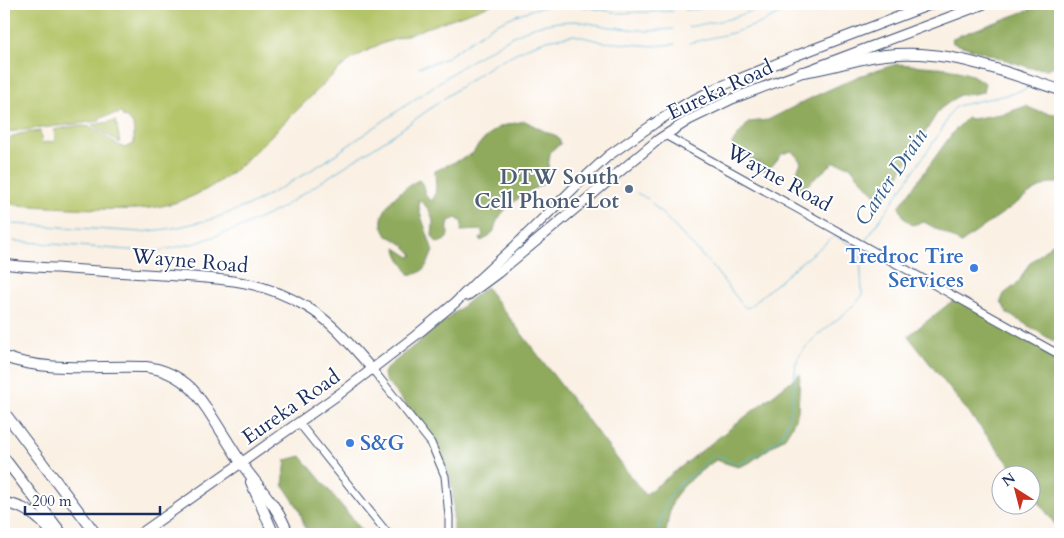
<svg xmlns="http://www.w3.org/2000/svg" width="1064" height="538" viewBox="0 0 1064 538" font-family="Cardo,serif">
<rect width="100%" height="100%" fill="#fff"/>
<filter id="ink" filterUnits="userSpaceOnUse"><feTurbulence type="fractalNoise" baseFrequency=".02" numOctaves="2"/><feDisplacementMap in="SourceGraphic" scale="10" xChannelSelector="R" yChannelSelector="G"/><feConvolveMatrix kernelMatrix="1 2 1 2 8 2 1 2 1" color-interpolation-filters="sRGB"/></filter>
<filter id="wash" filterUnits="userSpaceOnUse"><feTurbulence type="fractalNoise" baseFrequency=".0096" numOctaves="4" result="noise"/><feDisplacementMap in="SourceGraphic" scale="20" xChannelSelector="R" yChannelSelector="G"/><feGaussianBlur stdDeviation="1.12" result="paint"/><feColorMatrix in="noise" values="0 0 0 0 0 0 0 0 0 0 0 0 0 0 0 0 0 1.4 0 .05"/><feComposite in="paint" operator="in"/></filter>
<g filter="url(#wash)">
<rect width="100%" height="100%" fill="#faf0e3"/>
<g fill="#b4c467" stroke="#687a62">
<path d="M 4,4 L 493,4 L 376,46 L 352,59 L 340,68 L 242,164 C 220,183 194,199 166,205 C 143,211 120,209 97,209 C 70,208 43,207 17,205 C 10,204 6,202 4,195 L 4,147 L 5,144 L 11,138 L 19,134 L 40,131 L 42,143 L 55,141 L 54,130 C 65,128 79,124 90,127 C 103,132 111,143 125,148 L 134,144 L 134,133 L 133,124 L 127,118 L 123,117 L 122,113 L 100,117 L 100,121 L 7,132 L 4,108 Z"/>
<polygon points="116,121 120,143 92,125"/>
</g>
<g fill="#8faa5c" stroke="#556c5d">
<polygon points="1045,4 1060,4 1060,64 1047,69 1031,68 953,43 952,39 958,36"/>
<polygon points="897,64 948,68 972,75 985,83 983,92 973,94 959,95 939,110 886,196 878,197 859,177 850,166 834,162 805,187 797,189 793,186 795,176 801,162 792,151 782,154 772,166 766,171 762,169 762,164 750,159 732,148 732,143 749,122 768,120 813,97 859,76"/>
<polygon points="1026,106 1037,111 1060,115 1060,183 1049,183 1032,192 961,243 948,235 924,222 912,225 904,218 899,207 954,131 967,118 972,119 1006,113"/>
<path d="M 525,121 L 548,133 L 555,135 L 559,139 L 561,144 L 553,149 L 550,153 L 546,183 C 528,190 496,210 494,231 L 487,238 L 481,241 L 480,239 L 483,235 L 481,230 L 461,231 L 462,222 L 456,218 L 449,221 C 445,232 454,239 437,243 L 432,236 C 432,232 433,227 433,224 C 433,214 426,204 418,200 L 420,213 L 433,251 C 428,263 424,276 409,274 C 405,265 397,258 396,248 L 410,257 L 413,255 C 406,246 398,240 387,236 C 385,233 383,228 382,225 C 379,207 405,186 419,180 C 427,187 421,195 432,201 C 438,191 435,182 435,171 L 472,154 L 480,143 L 497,128 L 506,125 Z"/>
<polygon points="1060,237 1060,345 1007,313 1001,301 1004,294 1018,283 1029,264"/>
<path d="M 486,287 L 645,495 L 800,374 L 798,411 L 792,426 L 785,437 L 749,463 L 738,467 L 716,460 C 704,468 678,488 673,501 C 669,511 668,522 666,532 L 639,533 L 639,534 L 453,534 C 453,519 454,503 452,488 C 446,447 410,411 385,380 L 384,373 L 387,368 Z"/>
<polygon points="955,299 1060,357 1060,531 1032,493 1032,476 1018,475 908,336"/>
<polygon points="301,456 365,534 307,534 299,509 283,485 286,460"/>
</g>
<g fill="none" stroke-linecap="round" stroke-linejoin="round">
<g stroke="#5fb7dc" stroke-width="1">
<polyline points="685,10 698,9 724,4"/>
<polyline points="688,27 729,19 771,4"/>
<polyline points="689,43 732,33 759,24 799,4"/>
<polyline points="419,67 437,62 446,58 492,26 516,15 534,9 554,5 580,6 620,13 673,11"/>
<polyline points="1055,78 1060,76"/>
<polyline points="637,193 648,199"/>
<polyline points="652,203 712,266 741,303 746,308 749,307 799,264 835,236 859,249"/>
<polyline points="13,224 142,232 174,228 213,219 254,203 286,185 323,163 464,65 513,36 536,26 558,22 576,21 611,27 648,31 673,29"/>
<polyline points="14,241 129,250 158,251 196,243 244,226 278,210 399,131 457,89 494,64 528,47 547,40 574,35 603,42 654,46 675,44"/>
<path d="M 864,243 L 941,131 C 947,121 948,110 960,105 L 1011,94 L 1028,88"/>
<path d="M 658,534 C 662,515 665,497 681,483 C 685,479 691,476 696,472 C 702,467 706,459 713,456 C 722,453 729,464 738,463 C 745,462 752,456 758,453 C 765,449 778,440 782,434 C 793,417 794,383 796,363 C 805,337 846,318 862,296 L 860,248"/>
</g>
</g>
</g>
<g filter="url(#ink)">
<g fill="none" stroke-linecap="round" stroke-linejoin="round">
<defs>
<g id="minor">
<polyline points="665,135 1060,355"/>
<polyline points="373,370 431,443 445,476 449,516 449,534"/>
<polyline points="299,423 388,534"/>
</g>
<g id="major">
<path d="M 4,264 C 21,267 39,267 57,268 C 92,271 128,273 163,275 C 218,279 258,278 307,307 C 333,322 352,347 373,370"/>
<polyline points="467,296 498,273 659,139 689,120 732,99 984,4"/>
<polyline points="140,534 342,392 415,336 456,302 480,278 516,245 583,179 608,156 655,123 687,103 717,88 795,56 932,4"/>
</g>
<g id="highway">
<path d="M 802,72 C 830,69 857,58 885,55 C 949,48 1001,71 1060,90"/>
<path d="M 4,357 C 49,373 99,365 146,367 C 163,369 178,376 191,388 C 197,394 202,402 207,409 C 219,427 230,446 242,464 C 258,487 279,507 288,534"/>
<polyline points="4,412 96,534"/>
<polyline points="4,458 62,534"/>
<polyline points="251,482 271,528 273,534"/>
<path d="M 4,503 C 24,505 41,519 53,534"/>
</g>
</defs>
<use href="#minor" stroke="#3c4c72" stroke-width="9"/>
<use href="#major" stroke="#3c4c72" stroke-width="11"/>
<use href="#highway" stroke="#3c4c72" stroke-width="12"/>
<use href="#minor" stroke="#fff" stroke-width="7"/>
<use href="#major" stroke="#fff" stroke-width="9"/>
<use href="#highway" stroke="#fff" stroke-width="10"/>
</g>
</g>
<circle fill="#5c6f8a" stroke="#fff" stroke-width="2" cx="629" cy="189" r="5"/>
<g fill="#3f7fe0" stroke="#fff" stroke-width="2">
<circle cx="974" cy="268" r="5"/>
<circle cx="350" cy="443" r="5"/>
</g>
<g text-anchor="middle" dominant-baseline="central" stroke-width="4" stroke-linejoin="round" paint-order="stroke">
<g font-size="21" fill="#1b2f5e" stroke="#fff">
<text transform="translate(720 90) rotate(-25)">Eureka Road</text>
<text transform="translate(779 178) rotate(29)">Wayne Road</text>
<text transform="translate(190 261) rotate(5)">Wayne Road</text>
<text transform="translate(291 407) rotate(-35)">Eureka Road</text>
</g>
<g font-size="21" font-weight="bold" fill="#4e5e75" stroke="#fff" text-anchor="end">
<text x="619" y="177">DTW South<tspan x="619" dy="24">Cell Phone Lot</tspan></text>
</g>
<g font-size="21" font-weight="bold" fill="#366cbe" stroke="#fff" text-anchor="end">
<text x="964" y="256">Tredroc Tire<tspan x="964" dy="24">Services</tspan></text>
<text x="360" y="443" text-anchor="start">S&amp;G</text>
</g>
<g font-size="22" font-style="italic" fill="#335f8a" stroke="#fff">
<text transform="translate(891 177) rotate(-56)">Carter Drain</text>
</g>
</g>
<rect width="1064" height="538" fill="none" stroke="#fff" stroke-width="20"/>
<g transform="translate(1016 490) rotate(324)"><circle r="24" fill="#ffffff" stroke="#a4acbf"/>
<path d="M0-4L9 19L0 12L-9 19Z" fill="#c8321e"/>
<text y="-8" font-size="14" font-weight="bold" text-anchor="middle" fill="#1b2f5e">N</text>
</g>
<path d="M25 506v8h135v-8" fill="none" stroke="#1b2f5e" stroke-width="2.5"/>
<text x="32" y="506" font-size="15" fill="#1b2f5e" stroke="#ffffff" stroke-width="4" paint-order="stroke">200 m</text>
</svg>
